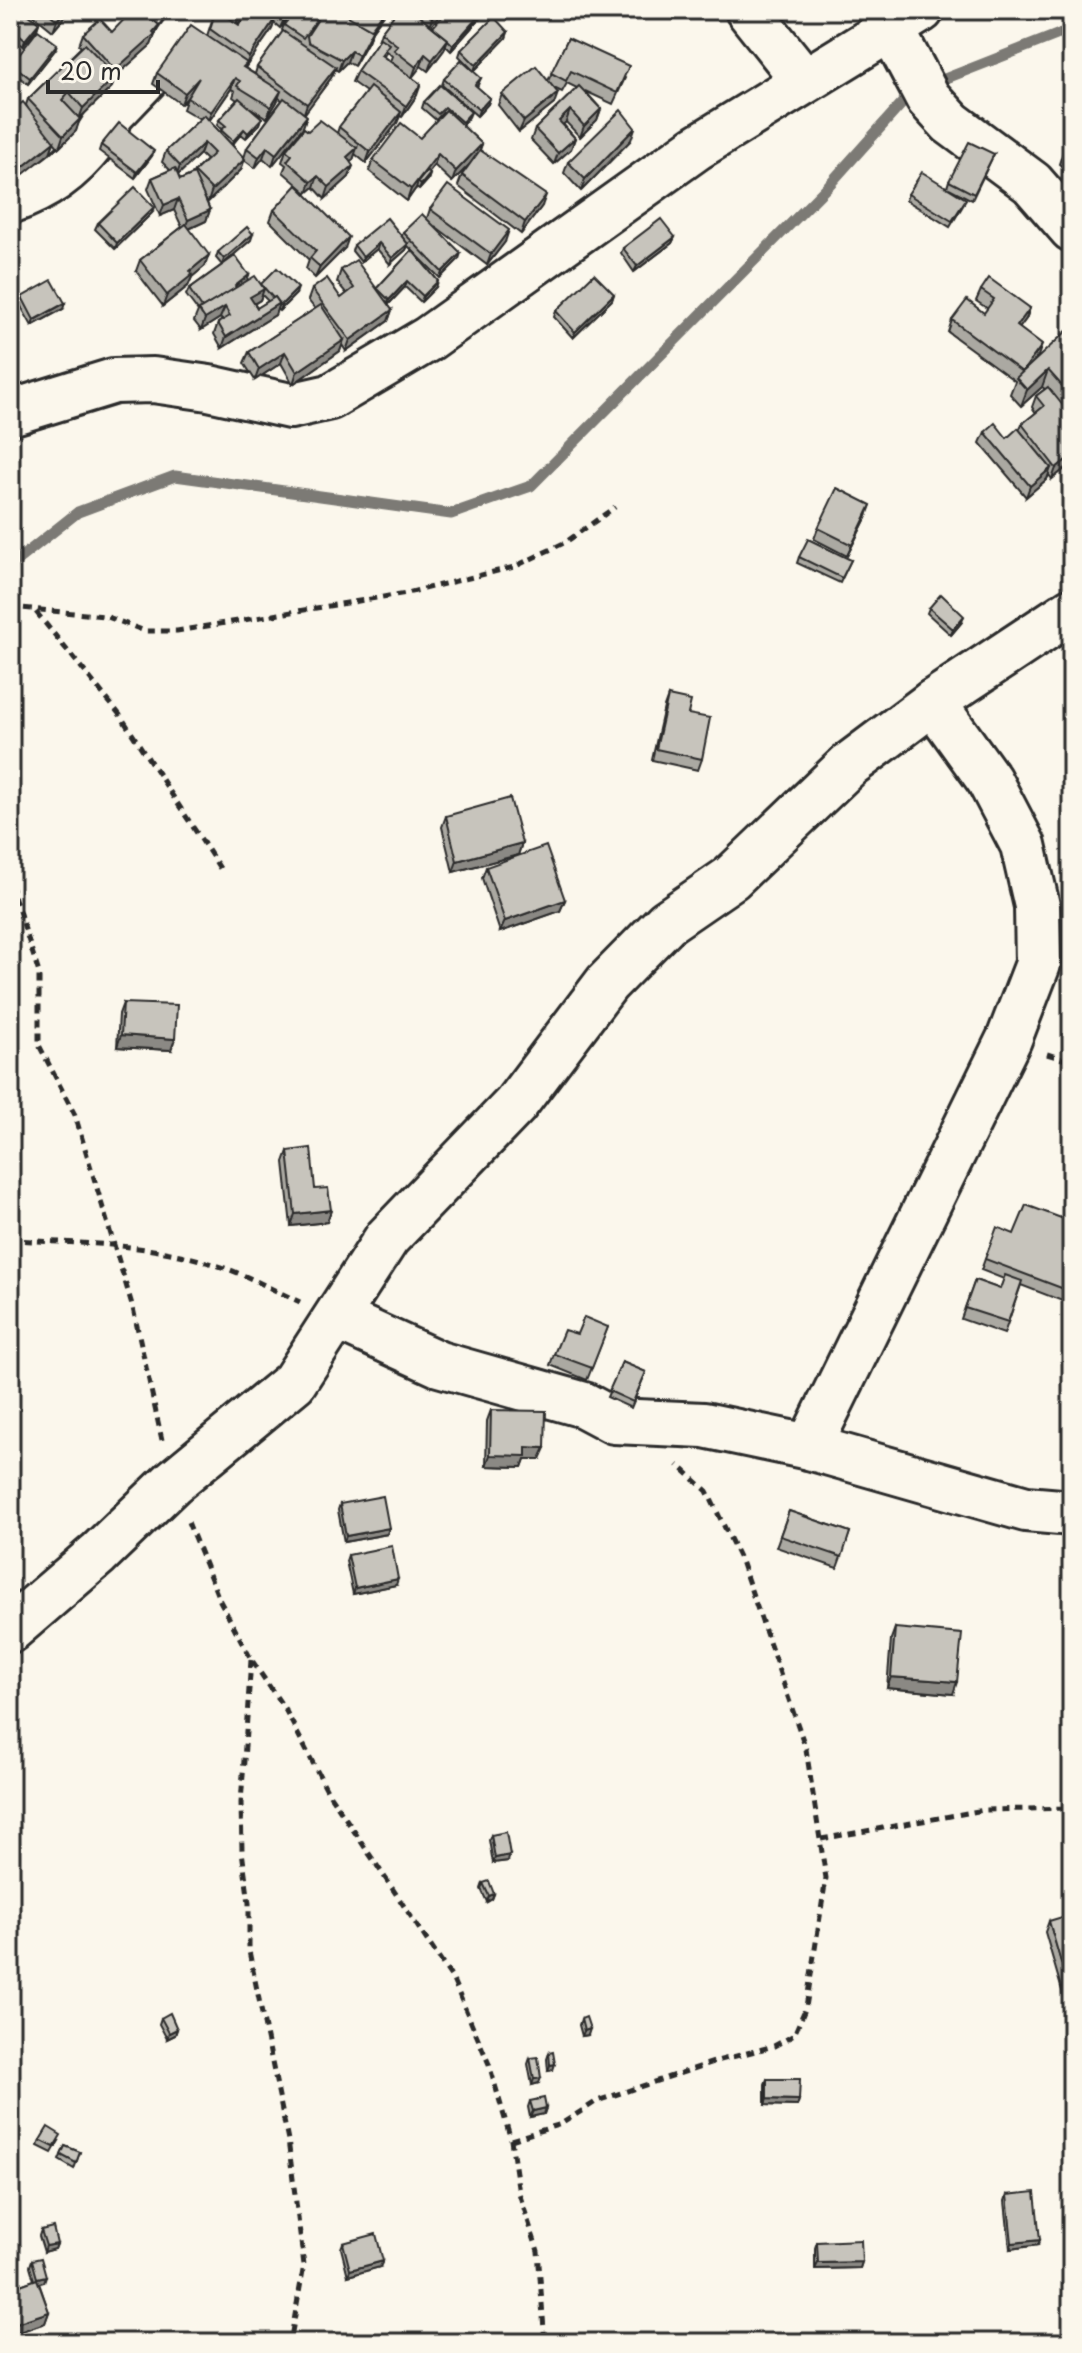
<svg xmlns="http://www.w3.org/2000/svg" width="1082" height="2353" viewBox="0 0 1082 2353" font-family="'Playpen Sans',sans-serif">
<rect width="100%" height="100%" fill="#fbf7ec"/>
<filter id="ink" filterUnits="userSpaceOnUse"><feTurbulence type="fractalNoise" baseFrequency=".0125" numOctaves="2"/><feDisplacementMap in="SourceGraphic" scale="16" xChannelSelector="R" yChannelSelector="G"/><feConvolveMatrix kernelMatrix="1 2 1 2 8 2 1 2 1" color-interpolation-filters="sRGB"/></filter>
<g filter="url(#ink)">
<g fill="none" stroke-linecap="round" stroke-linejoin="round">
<g stroke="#7b7a75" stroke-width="11">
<polyline points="929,85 1072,29"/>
<polyline points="10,566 78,512 175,476 451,514 531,486 828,186 913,91"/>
</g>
<defs>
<g id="minor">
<polyline points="748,10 803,79"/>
<polyline points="890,26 928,98 951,123 1032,183 1072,229"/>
<path d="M 10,201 C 45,189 71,171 94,141 C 102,131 107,119 115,110 C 145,79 177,48 197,10"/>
<polyline points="10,413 114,381 153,380 209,388 290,406 330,397 428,339 696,148 921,10"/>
<polyline points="338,1318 439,1364 584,1405 614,1421 704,1425 809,1447 1026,1509 1072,1513"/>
<polyline points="809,1447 1009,1039 1038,964 1037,906 1023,845 989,780 933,702"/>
<polyline points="10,1630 98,1554 173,1482 294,1382 387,1238 515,1105 607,983 667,922 731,878 849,765 933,702 1072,610"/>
</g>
</defs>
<use href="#minor" stroke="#2b2b2b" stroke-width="50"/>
<g stroke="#2b2b2b" stroke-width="5" stroke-dasharray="8 6" stroke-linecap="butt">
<polyline points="10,607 105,616 145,631 177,631 407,593 514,567 566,542 615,507"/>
<polyline points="36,612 120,715 221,870"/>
<polyline points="10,883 39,973 39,1045 75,1115 133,1308 162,1440"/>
<polyline points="1047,1054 1072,1062"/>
<path d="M 10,1240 C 79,1243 150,1243 216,1265 C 245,1274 273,1290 300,1302"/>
<polyline points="188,1522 219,1599 251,1659 286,1711 328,1792 452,1978 489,2064 511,2140 519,2193 538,2251 545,2343"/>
<polyline points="251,1660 241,1803 242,1851 249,1903 249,1951 288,2140 304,2265 290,2343"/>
<polyline points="821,1839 984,1810 1072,1808"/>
<polyline points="511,2140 561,2124 597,2101 717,2061 774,2046 794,2035 806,2007 826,1878 806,1749 741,1561 707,1491 678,1465"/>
</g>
<use href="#minor" stroke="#fbf7ec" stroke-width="44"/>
</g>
<g fill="#aba9a2" stroke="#2b2b2b" stroke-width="2" fill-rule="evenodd">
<polygon points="10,10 39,23 37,29 23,46 15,39 10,46 10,30 14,34 16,29 10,24"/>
<polygon points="27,10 71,10 53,31"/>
<path d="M 209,10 L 250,10 L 238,24 L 239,25 L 252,10 L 294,10 L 280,28 L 274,23 L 272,29 L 245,68 L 255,74 L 257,67 L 283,31 L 282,30 L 284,25 L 351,10 L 349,14 L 352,10 L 387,10 L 372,31 L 368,41 L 354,66 L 347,62 L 338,71 L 335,69 L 331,78 L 304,114 L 303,127 L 272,166 L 263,158 L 255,168 L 244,160 L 241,170 L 208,202 L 206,200 L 210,210 L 206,221 L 189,229 L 205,266 L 192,277 L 188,286 L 163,306 L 136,271 L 140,260 L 182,227 L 174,210 L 160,216 L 148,189 L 152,178 L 170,170 L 162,162 L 166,151 L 200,119 L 183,109 L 187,98 L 181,104 L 153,84 L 157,73 L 207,36 L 214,14 ZM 231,89 L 235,91 L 233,97 L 237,100 L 219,120 L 217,125 L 222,130 L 220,133 L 209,121 ZM 279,98 L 282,100 L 247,148 L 244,158 L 232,145 L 241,134 L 246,138 L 260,124 L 262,118 L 251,108 L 267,118 ZM 200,154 L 206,160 L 194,172 L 193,174 L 180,180 L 178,175 Z"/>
<path d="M 398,10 L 444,10 L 431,25 L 433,27 L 483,15 L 451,51 L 446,46 L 444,50 L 428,71 L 421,66 L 412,77 L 417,95 L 402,117 L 400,116 L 397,123 L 366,163 L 355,154 L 353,160 L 350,162 L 349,177 L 325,199 L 314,187 L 307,193 L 283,172 L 286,165 L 282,162 L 286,150 L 308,131 L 337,133 L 339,127 L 366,92 L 352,82 L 357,71 L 378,41 L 381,32 ZM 386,51 L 392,56 L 390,61 L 399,68 L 384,57 Z"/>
<polygon points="159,25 151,45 115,77 112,87 79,119 76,131 59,148 54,142 50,153 26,105 28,99 81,47 79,45 83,34 112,32"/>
<polygon points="508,32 506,38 474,71 459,56 461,50"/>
<polygon points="568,38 625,78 613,104 585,91 601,109 597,120 580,137 566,122 563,124 575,138 571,149 554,164 531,140 535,129 577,88 567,83 562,92 554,88 554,104 519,132 498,105 502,94 548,81"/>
<polygon points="55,50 28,84 10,70 12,64"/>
<polygon points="481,78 477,87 490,98 488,104 477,116 442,85 444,79"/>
<polygon points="424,102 471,112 469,117 462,125 482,144 479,151 542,206 521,234 458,186 462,175 471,162 452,182 434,165 429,172 430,174 428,180 419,190 416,188 407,201 369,171 373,160 420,138 444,113 443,112 436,120 422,108"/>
<polygon points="631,140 581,191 564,173 568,162"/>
<polygon points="1072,142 1072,175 1059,164 1063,152"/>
<polygon points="101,145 152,156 135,178 99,151"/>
<polygon points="994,154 972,200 949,188 964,204 950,227 906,200 908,194 947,187 949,181"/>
<polygon points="430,209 505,242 487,265 435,226 459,259 440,278 408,246 406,250 390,264 377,249 361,262 352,251 354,245 402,236 403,232 427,218"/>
<polygon points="274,210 345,248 315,278 306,269 309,260 270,221"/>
<polygon points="152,213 115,249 95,229 98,223"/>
<polygon points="675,237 672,243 634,272 621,253 623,248"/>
<path d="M 251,240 L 224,263 L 247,281 L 296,294 L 279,311 L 277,309 L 275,315 L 222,348 L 214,334 L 218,323 L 222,320 L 220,318 L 201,330 L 194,321 L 198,311 L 186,295 L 189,289 L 222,265 L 216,258 L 218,252 ZM 262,295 L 268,301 L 257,308 L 254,304 L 260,300 Z"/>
<polygon points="412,250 438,281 436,287 421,302 405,287 388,305 392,310 388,321 346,351 342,345 340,351 293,384 281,363 255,380 244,363 249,352 315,309 308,300 312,289 341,298 347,294 337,282 341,270 376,289"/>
<polygon points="981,290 1030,308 1026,319 1019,328 1038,356 1034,362 1072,330 1072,463 1052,479 1049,475 1047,479 1026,497 980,443 985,432 1007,438 1019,430 1022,424 1036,413 1032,407 1036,396 1045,389 1042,387 1021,406 1010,394 1015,381 948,332 952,320 984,313 988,309 976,301"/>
<polygon points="614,294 612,300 573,338 554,317 556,311"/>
<polygon points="22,297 63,309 32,326 19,303"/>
<polygon points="867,516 847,556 814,539 818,528"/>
<polygon points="799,557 851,560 840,583 797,563"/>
<polygon points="929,608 962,622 951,635 927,613"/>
<polygon points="668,696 688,714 702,759 698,770 652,760 664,707"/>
<polygon points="446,816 522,843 518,855 453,872 442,827"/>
<polygon points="486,867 565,900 560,911 500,932 482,878"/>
<polygon points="123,1003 171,1050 117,1047 119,1014"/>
<polygon points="288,1151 331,1210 327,1222 291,1226 284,1162"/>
<polygon points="1072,1222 1072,1298 1070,1304 1021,1285 1004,1334 961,1319 975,1280 1000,1289 1004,1279 981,1270 985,1259 1014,1234"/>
<polygon points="608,1327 587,1380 550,1365 554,1354 577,1334"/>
<polygon points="622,1362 646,1372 631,1408 607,1397"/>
<polygon points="491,1410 540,1459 525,1459 522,1467 486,1466 487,1421"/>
<polygon points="340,1504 389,1528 387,1534 344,1542 338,1510"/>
<polygon points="789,1511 850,1532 837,1568 776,1547"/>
<polygon points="348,1555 396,1585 353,1594 346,1561"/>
<polygon points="895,1628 953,1694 887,1688 891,1639"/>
<polygon points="491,1835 508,1861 493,1863 489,1840"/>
<polygon points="483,1883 494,1894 492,1899 487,1902 481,1889"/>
<polygon points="1049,1921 1072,1999 1065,2001 1045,1932"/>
<polygon points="161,2018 177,2029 175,2035 167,2039 159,2024"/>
<polygon points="581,2019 588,2035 582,2036 579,2025"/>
<polygon points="549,2053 553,2070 548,2071 547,2059"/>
<polygon points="530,2058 539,2083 532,2085 528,2064"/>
<polygon points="767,2079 799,2100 797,2106 765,2105 765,2084"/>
<polygon points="530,2101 546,2108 544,2114 530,2117 528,2107"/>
<polygon points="40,2140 59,2141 52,2153 38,2146"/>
<polygon points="65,2146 80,2152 74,2169 59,2160"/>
<polygon points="1007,2195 1038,2245 1010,2249 1005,2201"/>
<polygon points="41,2230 57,2244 55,2249 44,2252 39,2236"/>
<polygon points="817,2242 862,2262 860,2268 815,2269 815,2248"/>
<polygon points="343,2243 380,2267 348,2276 341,2248"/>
<polygon points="32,2260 44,2282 39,2283 49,2312 45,2323 10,2335 10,2272 15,2287 34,2280 30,2266"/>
</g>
<g fill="#8b8984" stroke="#2b2b2b" stroke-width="2">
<polygon points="66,10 71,10 53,31 57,20"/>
<polygon points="247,10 249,10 248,13 234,30 236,24"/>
<polygon points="290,10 294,10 280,28 285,17"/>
<polygon points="385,10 387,10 386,12 372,31 368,41 354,66 369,32"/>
<polygon points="439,10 444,10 428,30 432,18"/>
<polygon points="485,10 483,15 451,51 453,45"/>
<polygon points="276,17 272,29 245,68 249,57"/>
<polygon points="39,23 37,29 23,46 25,40"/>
<polygon points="159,25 151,45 115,77 112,87 79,119 83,108 111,80 115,70"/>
<polygon points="508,32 506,38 474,71 476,65"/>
<polygon points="448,39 444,50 428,71 432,60"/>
<polygon points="57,44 55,50 28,84 30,78"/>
<polygon points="351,51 347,62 338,71 342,60"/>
<polygon points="425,54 421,66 412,78 416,67"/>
<polygon points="336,67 331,78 303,116 307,104"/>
<polygon points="199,78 195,90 181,104 185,93"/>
<polygon points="235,78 231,89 207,124 211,112"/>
<polygon points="421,84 417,95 402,117 406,106"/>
<polygon points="281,91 277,102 267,118 271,107"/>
<polygon points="558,93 554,104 519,132 524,121"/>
<polygon points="490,98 488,104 477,116 479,110"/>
<polygon points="601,109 597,120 580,137 584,126"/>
<polygon points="570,110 566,122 555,132 559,121"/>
<polygon points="401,112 397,123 366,163 370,152"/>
<polygon points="307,116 303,127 272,166 276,154"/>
<polygon points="262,118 260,124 246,138 248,133"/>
<polygon points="80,119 76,131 59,148 63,136"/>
<polygon points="635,128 631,140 581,191 585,179"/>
<polygon points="244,129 241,134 231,146 233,141"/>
<polygon points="575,138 571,149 554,164 558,153"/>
<polygon points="54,142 50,153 10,185 10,177"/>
<polygon points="204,143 200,154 176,177 180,166"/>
<polygon points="482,144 478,156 452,182 456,171"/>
<polygon points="267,147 263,158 255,168 259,157"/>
<polygon points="357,148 353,160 343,168 347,157"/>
<polygon points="154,151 152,156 135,178 137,172"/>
<polygon points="438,154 434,165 420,184 418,182 416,188 407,201 411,189"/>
<polygon points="245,159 241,170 208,202 212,190"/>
<polygon points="353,166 349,177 325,199 329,187"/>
<polygon points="430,174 428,180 419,190 421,185"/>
<polygon points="318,176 314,187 307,193 311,182"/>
<polygon points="546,195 542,206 521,234 525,222"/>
<polygon points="178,199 174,210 160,216 164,205"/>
<polygon points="154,207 152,213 115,249 117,243"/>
<polygon points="210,210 206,221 184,231 188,220"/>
<polygon points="509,230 505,242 487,265 491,254"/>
<polygon points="253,234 251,240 222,265 224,259"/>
<polygon points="349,237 345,248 315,278 320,267"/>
<polygon points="675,237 672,243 634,272 637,266"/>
<polygon points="379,243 377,249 361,262 363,257"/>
<polygon points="408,244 406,250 390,264 392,258"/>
<polygon points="461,253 459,259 440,278 442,272"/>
<polygon points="209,255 205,266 192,277 188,286 163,306 167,295 190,271"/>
<polygon points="249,275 247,281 201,315 235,286"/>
<polygon points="407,281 405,287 387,306 389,300"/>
<polygon points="438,281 436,287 421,302 423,296"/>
<polygon points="298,288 296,294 279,311 281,305"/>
<polygon points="264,289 260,300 246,308 250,297"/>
<polygon points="614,294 612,300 573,338 575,332"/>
<polygon points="65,303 63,309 32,326 34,320"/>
<polygon points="279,303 275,315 222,348 226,337"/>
<polygon points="225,307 220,318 201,330 205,319"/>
<polygon points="1030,308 1026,319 1013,337 1017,326"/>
<polygon points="392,310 388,321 346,351 350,340"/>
<polygon points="344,340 340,351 293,384 297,372"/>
<polygon points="1042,345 1038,356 1018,383 1022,372"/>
<polygon points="285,352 281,363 255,380 259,369"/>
<polygon points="1048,370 1042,387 1021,406 1027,390"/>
<polygon points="1072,455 1072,463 1052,479 1056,468"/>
<polygon points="1051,468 1047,479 1026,497 1030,486"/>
<polygon points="871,505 867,516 847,556 852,545"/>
<polygon points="964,616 962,622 951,635 953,629"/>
<polygon points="522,843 518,855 453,872 457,861"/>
<polygon points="565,900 560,911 500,932 505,921"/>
<polygon points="121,1035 175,1039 171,1050 117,1047"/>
<polygon points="331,1210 327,1222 291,1226 295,1214"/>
<polygon points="526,1447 545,1448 540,1459 525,1459 522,1467 486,1466 490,1455"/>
<polygon points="389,1528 387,1534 344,1542 346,1536"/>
<polygon points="398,1579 396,1585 353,1594 355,1588"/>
<polygon points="891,1677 957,1682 953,1694 887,1688"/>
<polygon points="510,1855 508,1861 493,1863 495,1858"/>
<polygon points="494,1894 492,1899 487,1902 489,1896"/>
<polygon points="1072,1989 1072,1999 1065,2001 1069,1990"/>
<polygon points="177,2029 175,2035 167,2039 169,2033"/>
<polygon points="590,2029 588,2035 582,2036 584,2031"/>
<polygon points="555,2064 553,2070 548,2071 550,2065"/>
<polygon points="541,2078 539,2083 532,2085 534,2079"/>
<polygon points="767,2099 799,2100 797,2106 765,2105"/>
<polygon points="546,2108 544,2114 530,2117 533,2111"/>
<polygon points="1040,2240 1038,2245 1010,2249 1012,2243"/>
<polygon points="57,2244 55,2249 44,2252 46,2246"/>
<polygon points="20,2247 18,2252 10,2256 10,2251"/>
<polygon points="383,2261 380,2267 348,2276 350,2270"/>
<polygon points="862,2262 860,2268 815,2269 818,2263"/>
<polygon points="46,2276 44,2282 34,2284 37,2278"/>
<polygon points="49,2312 45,2323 10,2335 10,2325"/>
</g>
<g fill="#c7c4bc" stroke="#2b2b2b" stroke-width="2">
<polygon points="10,10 23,10 39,23 25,40 14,31 20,24 10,16"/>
<polygon points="45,10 66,10 57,20"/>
<polygon points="133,10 142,10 159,25 153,32 155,34 115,70 83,34 100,19 112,32"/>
<polygon points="216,10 218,10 239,25 252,10 266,10 276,17 249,57 210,29"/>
<polygon points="219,10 247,10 236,23"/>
<polygon points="275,10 290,10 285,17"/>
<polygon points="295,10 324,10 303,38 284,25"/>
<polygon points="324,10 350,10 347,15 372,30 359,55 351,51 342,60 308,42 307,36"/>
<polygon points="352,10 385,10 371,29 348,16"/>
<polygon points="398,10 411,10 448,39 432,60 425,54 416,67 394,50 398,46 381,32"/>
<polygon points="422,10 439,10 432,18"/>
<polygon points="448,10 484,10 453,45 448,40 448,39 433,27"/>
<polygon points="494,17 508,32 476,65 461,50"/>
<polygon points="191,25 247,63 243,67 281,91 271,107 237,86 240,81 235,78 211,112 187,98 199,78 185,93 157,73"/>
<polygon points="10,30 16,37 10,42"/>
<polygon points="38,30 57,44 30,78 12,64"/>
<polygon points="283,31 336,67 307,104 257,67"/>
<polygon points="380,38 389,44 381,55 421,84 406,106 357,71"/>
<polygon points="568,38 629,66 617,93 571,71 566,81 551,73"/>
<polygon points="85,44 116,76 83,108 69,92 62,100 80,119 63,136 28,99"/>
<polygon points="461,60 481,78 475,85 490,98 479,110 444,79"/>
<polygon points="536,66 558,93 524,121 502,94"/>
<polygon points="440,85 471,112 462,122 445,107 438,114 424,102"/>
<polygon points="579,86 601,109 584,126 570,110 559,121 575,138 558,153 535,129"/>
<polygon points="370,87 401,112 370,152 339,127"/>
<polygon points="239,98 262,118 248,133 244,129 233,141 221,130 226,126 219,120"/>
<polygon points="284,98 307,116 276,154 267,147 259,157 247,148"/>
<polygon points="23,102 54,142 10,177 10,112"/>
<polygon points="446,110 482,144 456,171 438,154 411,189 373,160 401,123 420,138"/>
<polygon points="621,110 635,128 585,179 568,162"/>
<polygon points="204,115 245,159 212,190 194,172 214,153 204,143 180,166 166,151"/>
<polygon points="320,120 357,148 347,157 353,166 329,187 318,176 311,182 287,161 292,155 286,150 304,128 308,131"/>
<polygon points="119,123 154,151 137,172 101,145"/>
<polygon points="969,142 994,154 974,194 949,181"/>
<polygon points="1072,142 1072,160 1063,152"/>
<polygon points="480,150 546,195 525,222 462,175"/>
<polygon points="175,168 180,180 194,174 210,210 188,220 178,199 164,205 152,178"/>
<polygon points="427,171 430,174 421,185 418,182"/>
<polygon points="922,172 966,199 952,221 908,194"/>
<polygon points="297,185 349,237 320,267 310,258 316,251 274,210"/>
<polygon points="448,185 509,230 491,254 430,209"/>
<polygon points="135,187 154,207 117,243 98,223"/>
<polygon points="422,214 461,253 442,272 403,232"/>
<polygon points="387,218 408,244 392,258 379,243 363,257 354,245"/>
<polygon points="661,219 675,237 637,266 623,248"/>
<polygon points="186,224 209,255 190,271 192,275 167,295 140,260"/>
<polygon points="247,227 253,234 224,259 218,252"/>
<polygon points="412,250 438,281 423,296 407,281 389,300 377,288"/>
<polygon points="235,256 249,275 235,286 236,288 202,308 189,289"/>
<polygon points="356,260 392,310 350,340 312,289 327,278 341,298 354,288 341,270"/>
<polygon points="277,268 298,288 281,305 275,297 273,298 261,284"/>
<polygon points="594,274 614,294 575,332 556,311"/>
<polygon points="255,276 264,289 250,297 257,308 275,297 279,303 226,337 218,323 230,316 225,307 205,319 199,310"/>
<polygon points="989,278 1030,308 1017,326 1042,345 1022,372 952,320 967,300 984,313 994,299 981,290"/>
<polygon points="52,280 65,303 34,320 22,297"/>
<polygon points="321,305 344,340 297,372 285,352 259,369 249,352"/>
<polygon points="1070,328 1072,330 1072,397 1048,370 1027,390 1016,378"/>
<polygon points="1048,387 1072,417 1072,455 1056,468 1022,424 1044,406 1036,396"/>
<polygon points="995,423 1007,438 1018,428 1051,468 1030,486 985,432"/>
<polygon points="837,488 871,505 852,545 818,528"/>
<polygon points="808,539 851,560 842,578 799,557"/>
<polygon points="941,594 964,616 953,629 929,608"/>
<polygon points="668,696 691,701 688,714 710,718 702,759 656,749"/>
<polygon points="510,798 522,843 457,861 446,816"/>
<polygon points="546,846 565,900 505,921 486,867"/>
<polygon points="123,1003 177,1005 175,1039 121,1035"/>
<polygon points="311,1148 315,1189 328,1188 331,1210 295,1214 288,1151"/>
<polygon points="1026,1205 1072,1222 1072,1292 985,1259 997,1227 1014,1234"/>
<polygon points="1005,1275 1022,1281 1008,1322 965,1308 975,1280 1000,1289"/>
<polygon points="584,1317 608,1327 592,1368 554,1354 564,1330 577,1334"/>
<polygon points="622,1362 646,1372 633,1402 609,1391"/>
<polygon points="491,1410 546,1411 545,1448 526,1447 526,1456 490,1455"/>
<polygon points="383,1496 389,1528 346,1536 340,1504"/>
<polygon points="789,1511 850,1532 842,1557 780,1536"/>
<polygon points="392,1546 398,1579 355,1588 348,1555"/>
<polygon points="895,1628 962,1634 957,1682 891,1677"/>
<polygon points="506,1832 510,1855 495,1858 491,1835"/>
<polygon points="489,1881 494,1894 489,1896 483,1883"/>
<polygon points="1072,1914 1072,1989 1069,1990 1049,1921"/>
<polygon points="170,2013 177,2029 169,2033 161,2018"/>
<polygon points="586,2017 590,2029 584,2031 581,2019"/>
<polygon points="553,2052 555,2064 550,2065 549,2053"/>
<polygon points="538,2057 541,2078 534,2079 530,2058"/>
<polygon points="767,2079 800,2079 799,2100 767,2099"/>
<polygon points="544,2098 546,2108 533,2111 530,2101"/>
<polygon points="48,2127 61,2135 54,2147 40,2140"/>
<polygon points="65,2146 80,2152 76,2163 61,2155"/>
<polygon points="1035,2192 1040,2240 1012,2243 1007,2195"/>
<polygon points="53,2227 57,2244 46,2246 41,2230"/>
<polygon points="14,2230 20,2247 10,2251 10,2232"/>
<polygon points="376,2234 383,2261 350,2270 343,2243"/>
<polygon points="861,2240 862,2262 818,2263 817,2242"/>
<polygon points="41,2258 46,2276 37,2278 32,2260"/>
<polygon points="10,2272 15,2287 37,2279 49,2312 10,2325"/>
</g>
</g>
<rect width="1082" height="2353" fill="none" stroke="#fbf7ec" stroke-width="40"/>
<rect x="20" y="20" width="1042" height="2313" fill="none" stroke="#2b2b2b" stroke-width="3" filter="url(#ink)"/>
<path d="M48 80v12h110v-12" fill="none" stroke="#2b2b2b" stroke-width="4"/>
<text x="60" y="80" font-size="24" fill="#2b2b2b" stroke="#fbf7ec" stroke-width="6" paint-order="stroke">20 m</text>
</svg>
